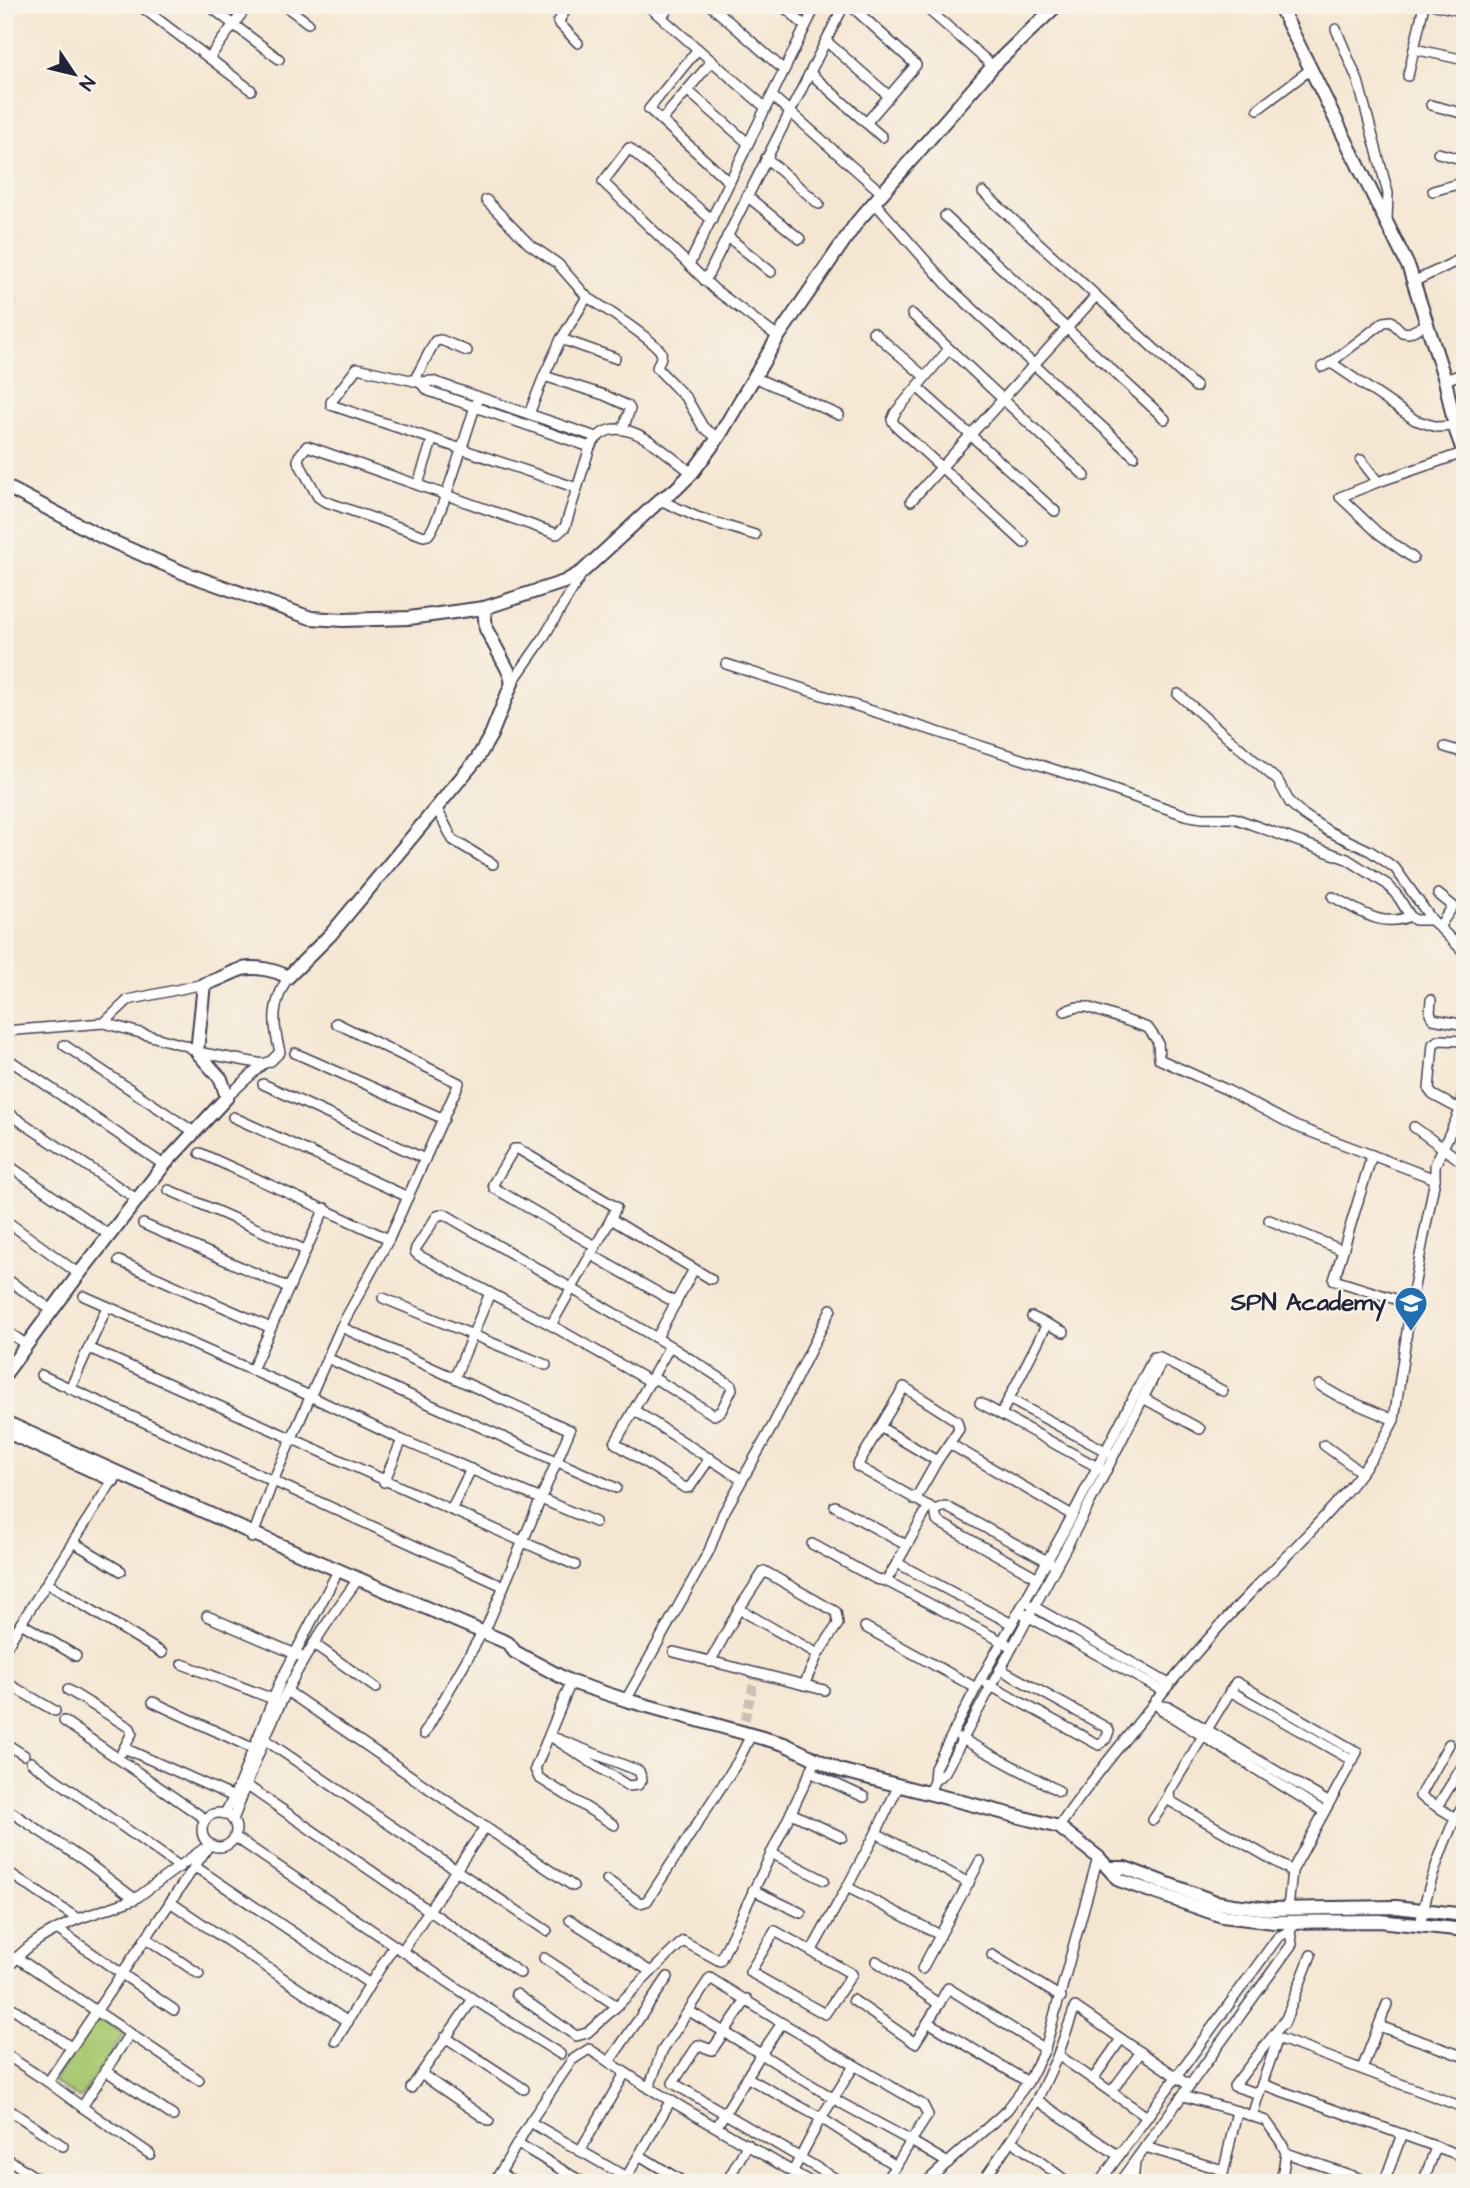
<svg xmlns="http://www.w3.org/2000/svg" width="1470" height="2188" viewBox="0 0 1470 2188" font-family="'Architects Daughter',sans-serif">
<rect width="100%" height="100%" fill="#f7f3e8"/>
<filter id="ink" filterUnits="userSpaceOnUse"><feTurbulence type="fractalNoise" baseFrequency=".0143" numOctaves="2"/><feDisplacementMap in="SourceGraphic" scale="14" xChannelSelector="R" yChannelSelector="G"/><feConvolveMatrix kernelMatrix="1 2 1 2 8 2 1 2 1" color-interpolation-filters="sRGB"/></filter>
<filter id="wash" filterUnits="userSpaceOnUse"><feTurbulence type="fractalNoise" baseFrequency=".00686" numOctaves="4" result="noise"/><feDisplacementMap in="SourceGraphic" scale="28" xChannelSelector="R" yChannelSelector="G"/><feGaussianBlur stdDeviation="1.57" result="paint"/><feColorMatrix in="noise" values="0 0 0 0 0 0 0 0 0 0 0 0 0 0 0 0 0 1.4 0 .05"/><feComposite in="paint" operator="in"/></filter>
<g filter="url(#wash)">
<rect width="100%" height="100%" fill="#f5e6d1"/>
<polygon fill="#a9ca72" stroke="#667656" stroke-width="2" points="97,2016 124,2034 80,2099 53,2082"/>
</g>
<g filter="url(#ink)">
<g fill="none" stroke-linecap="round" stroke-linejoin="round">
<polyline stroke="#cbbfb3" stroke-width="9" stroke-dasharray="9 4.5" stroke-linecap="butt" points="742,1733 756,1673"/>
<defs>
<g id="street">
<polyline points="139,5 251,90"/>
<polyline points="208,5 279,59"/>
<polyline points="284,5 308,23"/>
<polyline points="569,5 558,22 578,43"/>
<polyline points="647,5 766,108"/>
<polyline points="710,5 784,70"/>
<polyline points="782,5 805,26"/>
<polyline points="850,5 916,65 866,123"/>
<polyline points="923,5 993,66"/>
<polyline points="1435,5 1465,12"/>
<polyline points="116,7 117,5"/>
<polyline points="661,17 672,5"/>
<polyline points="1336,29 1358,81 1388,193 1387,221"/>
<polyline points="826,41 889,96"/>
<polyline points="698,49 649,109 729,182"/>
<polyline points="1414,49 1465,60"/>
<polyline points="209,58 248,5"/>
<polyline points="810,73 882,137"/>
<polyline points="1408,76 1424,5"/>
<polyline points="687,90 748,143"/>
<polyline points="772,96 882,193"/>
<polyline points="1431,105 1465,114"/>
<polyline points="1258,109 1311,69"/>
<polyline points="662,120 712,61"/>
<polyline points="1438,153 1465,160"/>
<polyline points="766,158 819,204"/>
<polyline points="1433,191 1465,182"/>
<polyline points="983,192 1196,387"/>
<polyline points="747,196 800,239"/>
<polyline points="486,200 529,244 558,264 587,297 561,339 544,376 604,395 628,406 630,409 623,429"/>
<polyline points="874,202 949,287 1134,456"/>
<polyline points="945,216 1165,419"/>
<polyline points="712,220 629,148 603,182 714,289 778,337"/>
<polyline points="727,236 771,272"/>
<polyline points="689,265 816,5"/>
<polyline points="705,281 844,5"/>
<polyline points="1413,282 1465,257"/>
<path d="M 587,297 C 600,305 656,342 661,352 C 663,357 658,363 657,368 L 687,399 L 703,427 L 718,438"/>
<polyline points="5,306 9,302"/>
<polyline points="912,314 1085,476"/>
<polyline points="873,332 925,377"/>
<polyline points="561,339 615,358"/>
<polyline points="949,349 895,413 892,420 895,425 1024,543"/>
<polyline points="1330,363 1384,322 1391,321 1402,332 1409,333 1427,324"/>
<polyline points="1322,367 1330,363 1336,366 1415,420 1437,427 1454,426"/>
<polyline points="754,377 839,415"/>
<polyline points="1445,380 1465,373"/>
<polyline points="414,381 435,341 441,340 467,351"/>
<polyline points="419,382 357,368 331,402 331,405 577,488"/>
<polyline points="917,387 1055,511"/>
<path d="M 478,397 L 475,407 C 467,430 440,523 428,535 L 424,536 L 324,501 L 318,497 L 298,461 L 299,456 L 307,446 L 557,534 L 565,527 L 590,447 C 616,402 666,454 692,473"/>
<polyline points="529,414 544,376"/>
<polyline points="590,447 429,391 419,382 432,381 596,437"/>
<polyline points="1361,460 1378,482 1463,453"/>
<polyline points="1378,482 1340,497 1378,533 1413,558"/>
<polyline points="418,484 432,441"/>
<polyline points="660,500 697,517 755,535"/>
<polyline points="911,501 1096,296"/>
<polyline points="726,664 1068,774 1185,815 1202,818 1234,818 1347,859 1388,885 1399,898 1410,916 1415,920 1432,920"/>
<polyline points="512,683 542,640 583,572"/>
<polyline points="1178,694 1278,781 1290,803 1304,815 1328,831 1370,851 1395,868 1432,920 1465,953"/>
<polyline points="1445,747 1465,753"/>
<polyline points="436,807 453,840 493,864"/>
<polyline points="1438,894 1453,906 1439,927"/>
<path d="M 1333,897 C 1359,910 1381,929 1410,916"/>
<path d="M 204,984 L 128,1000 L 104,1023 L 187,1046 L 197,1052 L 263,1064 L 271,1061 L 280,1052 C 272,1022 272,1004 288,977"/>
<polyline points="1431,1000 1430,1013 1433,1019 1465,1025"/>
<polyline points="1065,1011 1077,1007 1087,1007 1148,1028 1158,1042 1159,1059 1225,1089 1295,1126 1435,1179"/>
<polyline points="5,1031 104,1023"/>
<polyline points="64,1045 194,1132"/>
<polyline points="295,1053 444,1119"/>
<polyline points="5,1057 164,1165"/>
<polyline points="263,1084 425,1159"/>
<polyline points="227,1097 263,1064"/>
<polyline points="5,1111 138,1200"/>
<polyline points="1463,1111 1433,1095 1429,1090 1433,1044 1439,1040 1465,1041"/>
<polyline points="233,1117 408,1197"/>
<polyline points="1414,1127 1465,1164"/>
<polyline points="200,1153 389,1239"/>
<polyline points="1372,1155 1334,1280 1411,1304"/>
<polyline points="5,1163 109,1235"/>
<polyline points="169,1190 305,1250"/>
<polyline points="611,1219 711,1279"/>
<polyline points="5,1220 79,1274"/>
<polyline points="1269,1220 1342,1250"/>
<polyline points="143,1224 289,1288"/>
<polyline points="590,1254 676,1303"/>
<polyline points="119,1261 271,1328"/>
<polyline points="5,1278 52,1310"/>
<polyline points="84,1296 310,1396 402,1440 595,1522"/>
<polyline points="383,1298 546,1365"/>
<polyline points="1032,1317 1064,1332"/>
<polyline points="551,1325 611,1219 616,1207 518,1149 514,1149 493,1184 494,1188 595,1246"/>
<polyline points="341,1327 570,1430 484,1633"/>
<polyline points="5,1330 27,1345"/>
<polyline points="657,1337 694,1269"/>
<polyline points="89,1348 575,1565"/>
<polyline points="327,1358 616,1488"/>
<polyline points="1162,1359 1223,1391"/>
<polyline points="252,1370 325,1208"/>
<polyline points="41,1375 503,1586"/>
<polyline points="455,1377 490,1293"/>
<polyline points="654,1378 714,1415 721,1411 732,1389 731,1385 670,1346"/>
<polyline points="651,1382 551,1325 418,1255 415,1252 416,1248 437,1216 444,1214 670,1346 615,1443 685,1488 690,1487 710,1458"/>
<polyline points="1319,1385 1340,1397 1394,1420"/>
<polyline points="70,1389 107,1307"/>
<polyline points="1143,1398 1200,1429"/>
<polyline points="1009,1399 1109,1453"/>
<polyline points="980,1403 1101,1469"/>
<polyline points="634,1410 741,1479"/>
<polyline points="1001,1414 1047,1324"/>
<polyline points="880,1427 904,1387 957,1421 959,1429 937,1461 880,1427 857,1466 935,1510 945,1506 1051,1563"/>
<polyline points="950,1444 1072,1515"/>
<polyline points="1324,1445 1361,1472"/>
<polyline points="384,1482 402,1440"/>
<polyline points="915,1500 937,1461"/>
<polyline points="835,1506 906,1545"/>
<polyline points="451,1510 471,1469"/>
<polyline points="935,1510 937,1521 1038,1578"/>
<polyline points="252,1538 273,1481 341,1327 389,1239 459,1083 336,1023"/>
<polyline points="73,1542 121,1571"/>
<polyline points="812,1544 876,1579 886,1581"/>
<polyline points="897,1563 929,1506"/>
<polyline points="47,1583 162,1653"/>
<polyline points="1031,1605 1169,1684"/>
<polyline points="1024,1614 1163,1691"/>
<polyline points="207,1616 300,1656"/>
<polyline points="21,1623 113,1480"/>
<polyline points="865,1627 976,1688"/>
<polyline points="314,1644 376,1688"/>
<polyline points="1007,1644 886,1581 897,1563 1012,1624"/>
<polyline points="5,1649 21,1623 76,1656"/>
<polyline points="674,1652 824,1690"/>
<polyline points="710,1662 739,1609 818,1654 838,1624 836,1612 764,1571 739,1609"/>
<polyline points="182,1664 273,1699"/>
<polyline points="5,1682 55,1711"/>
<polyline points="571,1682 535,1769 539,1778 614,1825"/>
<polyline points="987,1684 1099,1745 1106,1739 1109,1731 1107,1728 1000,1669"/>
<polyline points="804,1685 818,1654"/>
<polyline points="68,1690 130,1728 132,1733 122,1752"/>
<polyline points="1230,1691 1353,1761"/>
<polyline points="626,1700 709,1551 723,1514 772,1427 831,1309"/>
<polyline points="1155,1701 1164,1712 1323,1811"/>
<polyline points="153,1702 252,1748"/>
<polyline points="1161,1706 1169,1707 1328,1802"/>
<polyline points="64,1721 205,1819"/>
<polyline points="424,1734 479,1638"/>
<polygon points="550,1736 639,1771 642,1780 638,1785 628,1786"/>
<polyline points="960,1738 1059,1791"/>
<polyline points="264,1739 456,1870 485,1827 287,1691"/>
<polyline points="5,1743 24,1755"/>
<polyline points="1449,1744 1420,1796 1465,1824"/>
<polyline points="124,1748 234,1797"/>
<polyline points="31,1762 180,1867"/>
<polyline points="810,1772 864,1797"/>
<polyline points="246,1785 520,1973"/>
<polyline points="929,1793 934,1781 935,1768 976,1688 1070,1520 1154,1357 1160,1357 1162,1361 1082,1518 945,1772 934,1781"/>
<polyline points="1437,1807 1465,1762"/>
<polyline points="5,1808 85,1861 135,1899"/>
<polyline points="225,1813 234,1797 280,1682 339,1569"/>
<polyline points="791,1813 842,1837"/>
<circle cx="219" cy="1830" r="17"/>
<path d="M 233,1820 C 254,1765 274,1709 305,1658 C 321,1631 340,1604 359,1578"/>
<polyline points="1153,1820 1168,1797"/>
<polyline points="485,1827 573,1886"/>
<path d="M 1059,1827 C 1080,1795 1103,1767 1127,1737 C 1167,1686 1210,1635 1255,1588 C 1303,1539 1364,1482 1394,1420 L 1412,1297 L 1435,1179 L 1435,1165 L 1460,1111 L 1465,1079"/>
<polyline points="876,1833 899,1785"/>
<polyline points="235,1837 473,1999"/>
<polyline points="771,1853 824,1880"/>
<polyline points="194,1866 370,1984 336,2041"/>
<polyline points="5,1870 78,1919 135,1899 203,1849"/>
<polyline points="607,1880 640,1903 647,1901 738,1761 751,1735"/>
<polyline points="847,1887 876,1833 969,1883"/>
<polyline points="753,1890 801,1913"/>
<polyline points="170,1902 348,2022"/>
<polyline points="1288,1908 1292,1871 1170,1801 1169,1792 1236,1682 1357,1752 1292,1871"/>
<polyline points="570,1920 651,1972 683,1941 720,1961 816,1760"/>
<path d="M 1420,1925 C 1427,1888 1445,1834 1465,1801"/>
<polyline points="57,1929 174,2010"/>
<polygon points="775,1931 852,1974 825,2014 750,1972"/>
<polyline points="146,1938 199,1974"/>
<polyline points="812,1950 847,1887 940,1935"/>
<polyline points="402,1951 456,1870 547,1931"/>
<polyline points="992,1955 1061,1997"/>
<polyline points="16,1957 199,2080"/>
<polyline points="544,1958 617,2006 651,1972"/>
<polyline points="876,1961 939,2004 948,1988 1045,2049 1028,2082"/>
<polyline points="922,1969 980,1861"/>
<path d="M 5,1972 C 25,1944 48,1933 78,1919"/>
<polyline points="370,1984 394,1946"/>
<polyline points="516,1994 576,2036 587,2033 617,2006"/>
<polyline points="747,1999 712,2050 698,2045 673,2083 843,2183"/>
<polyline points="853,2000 915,2043 928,2022 1028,2082 1007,2110 925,2183"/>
<polyline points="5,2003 71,2047"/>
<polyline points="689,2011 761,2054 717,2126"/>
<polyline points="928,2022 939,2004"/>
<polyline points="782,2023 923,2105 928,2115 911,2141 841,2103 761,2054 782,2023 710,1978 662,2051 649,2088 812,2183"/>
<polyline points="1284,2024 1311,1955"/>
<polyline points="1379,2026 1465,2057"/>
<polyline points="130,2033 82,2107 150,2154"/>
<polyline points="445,2037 524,2089"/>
<polyline points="1045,2049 1098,1857"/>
<polyline points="5,2054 48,2082 210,1844"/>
<polyline points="609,2062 668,1977"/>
<polyline points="1362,2069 1387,2004"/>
<polyline points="105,2070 173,2116"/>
<polyline points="421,2074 489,2121"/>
<polyline points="748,2078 821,2118 896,2166 911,2141 948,2163"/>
<polyline points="1093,2079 1121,2039"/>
<polyline points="48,2082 82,2107"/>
<polyline points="1262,2084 1278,2038 1465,2108"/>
<polyline points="411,2088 473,1999 560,2054"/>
<polyline points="1111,2092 1141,2052"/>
<polyline points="1259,2094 1234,2086 1285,2020"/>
<polyline points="1183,2096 1237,2111 1221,2183"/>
<polyline points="1037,2100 1058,2055"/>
<polyline points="5,2107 63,2146"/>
<polyline points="1237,2111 1266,2121 1281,2142 1286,2153 1281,2183"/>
<polyline points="1252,2116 1262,2084 1465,2157"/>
<polyline points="1147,2117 1058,2055 1075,2007 1190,2086"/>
<polyline points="530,2122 626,2177"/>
<polyline points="517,2143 584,2183"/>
<polyline points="1145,2147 1223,2170"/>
<polyline points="580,2151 625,2073"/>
<polyline points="1286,2153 1373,2183"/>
<polyline points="639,2155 685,2183"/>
<polyline points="5,2157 39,2180"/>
<polyline points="793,2171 821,2118 854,2066"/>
<polyline points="500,2173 515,2183"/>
<polyline points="494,2183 530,2122 572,2060 589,2049 649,2088"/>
<polyline points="623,2183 671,2100"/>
<polyline points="726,2183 748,2144"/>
<polyline points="883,2183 896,2166"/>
<polyline points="985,2183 983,2181 1011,2140"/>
<polyline points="1069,2183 1011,2140 1037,2100 1119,2156"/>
<polyline points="1099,2183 1278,1937 1290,1931 1296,1921"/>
<polyline points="1119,2183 1292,1944 1290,1931"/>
<polyline points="1133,2183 1135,2162"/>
<polyline points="1384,2183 1402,2134"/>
<polyline points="1423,2183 1436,2147"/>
</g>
<g id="secondary">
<polyline points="1279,5 1409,268 1445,380 1456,431 1465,456"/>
<polyline points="5,486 102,537 184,573 311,618 343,620 409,618 484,608 564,582 582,572 660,500 675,490 692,473 718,438 778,337 857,222 993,66 1057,5"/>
<path d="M 5,1374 L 79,1274 L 164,1165 L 227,1097 L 221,1079 L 197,1052 L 204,984 C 218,981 229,973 242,969 C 256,966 275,970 288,977 L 331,934 L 477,759 L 491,735 L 512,683 L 509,672 L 486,629 L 484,608"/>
<polyline points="5,1422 254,1534 508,1643 515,1652 571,1682 626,1700 784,1744 839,1770 1059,1827 1098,1857 1119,1880 1222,1916 1274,1922 1379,1921 1465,1930"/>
<polyline points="5,1431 113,1480"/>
<polyline points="1109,1868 1125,1868 1216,1902 1233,1905 1270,1909 1396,1907 1465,1915"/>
</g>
</defs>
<use href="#street" stroke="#423f52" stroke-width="12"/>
<use href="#secondary" stroke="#423f52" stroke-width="16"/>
<use href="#street" stroke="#fff" stroke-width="9"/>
<use href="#secondary" stroke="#fff" stroke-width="12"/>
</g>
</g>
<defs>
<symbol id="school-pin" viewBox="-11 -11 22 30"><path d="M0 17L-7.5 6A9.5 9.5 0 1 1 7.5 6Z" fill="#1f6fb2" stroke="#f7f3e8"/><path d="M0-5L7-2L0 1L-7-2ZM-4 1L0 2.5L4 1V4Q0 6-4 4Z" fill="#fff"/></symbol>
</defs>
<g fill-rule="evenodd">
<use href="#school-pin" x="1392" y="1284" width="38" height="52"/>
</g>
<g text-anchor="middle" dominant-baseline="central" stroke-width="5" stroke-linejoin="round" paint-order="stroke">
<g font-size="24" font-weight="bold" fill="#22223b" stroke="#f7f3e8" text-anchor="end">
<text x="1386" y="1303">SPN Academy</text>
</g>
</g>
<rect width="1470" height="2188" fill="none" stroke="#f7f3e8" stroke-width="28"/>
<g transform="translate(74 74) rotate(125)" stroke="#f7f3e8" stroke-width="5" paint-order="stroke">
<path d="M0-5L12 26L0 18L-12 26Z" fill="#22223b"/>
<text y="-10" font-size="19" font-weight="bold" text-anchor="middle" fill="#22223b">N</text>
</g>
</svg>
